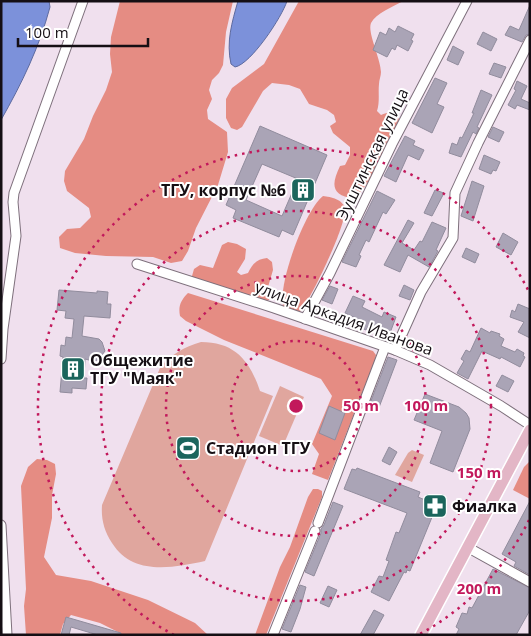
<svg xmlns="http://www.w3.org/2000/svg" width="531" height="636" viewBox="0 0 531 636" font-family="'Open Sans',sans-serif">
<rect width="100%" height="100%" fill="#f0e0ee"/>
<g fill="#e0a69e">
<path d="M 201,342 C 235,342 250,361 260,391 L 273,396 L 205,561 C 172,568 133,576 112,543 C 104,531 101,519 102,505 L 160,368 C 171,354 184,347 201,342 Z"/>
<polygon points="280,386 304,397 283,446 259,436"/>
<polygon points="412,450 424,455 412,482 395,475 408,453"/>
</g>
<g fill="#e58c83">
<polygon points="120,1 233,1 226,32 223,65 219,73 212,80 209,90 212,99 207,110 208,119 227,132 228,152 218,185 196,228 188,251 182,261 171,263 153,257 106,256 75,253 60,248 59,237 67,229 80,228 91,217 89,208 67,191 64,181 65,171 84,139 93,116 106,90 112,72 110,54 111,37"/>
<path d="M 299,1 L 403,1 C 393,7 376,13 371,23 C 367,32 381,59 381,72 C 381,76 379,80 379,84 C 378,93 380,101 377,111 L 381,115 C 389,112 394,111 399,119 C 390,141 371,185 354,199 C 331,195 331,185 340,166 L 345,165 L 350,155 L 350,147 L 333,133 L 330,126 L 336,122 L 334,115 L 327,110 L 309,104 L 300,89 L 289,85 L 272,83 L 263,91 L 242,127 L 237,130 L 231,128 L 226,118 L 226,99 L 232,88 L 264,64 Z"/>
<path d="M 323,196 C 331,197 343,199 345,209 C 347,224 311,299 300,312 L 283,306 C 278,283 305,210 323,196 Z"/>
<path d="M 228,242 L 237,244 L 246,249 L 245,259 L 237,272 L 241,275 L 248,273 C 252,264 257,259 267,258 L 272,262 L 273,270 L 268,287 L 271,293 L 269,300 L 264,302 L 195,280 L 192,276 L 194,269 L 200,265 L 213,268 L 222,245 Z"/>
<path d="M 188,293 L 373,351 L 376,355 L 375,360 L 328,480 L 312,474 L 319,454 L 312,444 L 332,396 L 321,379 L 224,340 L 186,321 L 180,316 C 178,306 181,300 188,293 Z"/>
<polygon points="37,459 47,460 55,464 56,474 52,495 52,518 44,557 56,575 91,581 148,600 195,623 208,635 117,635 118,632 100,623 71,615 63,624 60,635 26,635 24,606 26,589 21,486 28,467"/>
<polygon points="530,461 530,499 513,490 524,467"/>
<polygon points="313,489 318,489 322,491 322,497 266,635 255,635 280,567 290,547 308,497"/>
</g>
<g fill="#7c91da" stroke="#5d6a9f">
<path d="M 1,1 L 49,1 L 50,7 C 39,48 22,83 1,120 Z"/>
<path d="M 238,1 L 287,1 C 282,17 251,64 235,67 L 231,64 C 226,42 232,22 238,1 Z"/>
</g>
<g fill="#aaa4b6" stroke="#918c9d" fill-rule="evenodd">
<polygon points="530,5 530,34 526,35 522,42 505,35 510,26 519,30"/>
<polygon points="398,26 414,34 411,40 413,41 408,51 397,45 395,50 392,48 387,57 373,50 380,32 386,35 389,28 395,32"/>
<polygon points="483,32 497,39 491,51 477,44"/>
<polygon points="453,46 464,52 458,65 447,60"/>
<polygon points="494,63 506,67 501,78 489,74"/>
<polygon points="435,78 447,83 437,104 444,107 432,133 412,123"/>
<polygon points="517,81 527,86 521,99 530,103 530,110 517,105 515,109 508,105 516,90 514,89"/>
<polygon points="481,90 492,95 477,127 479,128 476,134 473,132 461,157 449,153 452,143 457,145 460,137 462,138 474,113 472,113"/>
<path d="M 260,126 L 327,155 L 293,235 L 282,230 L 279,237 L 233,218 L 236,210 L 226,205 ZM 262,164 L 298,179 L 282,216 L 246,200 Z"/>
<polygon points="493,127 504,132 499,142 488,137"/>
<polygon points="405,136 415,141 413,145 424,150 419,160 408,155 396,182 384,176"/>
<polygon points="484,155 500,162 496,171 493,170 491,174 479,169"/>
<polygon points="472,181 484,186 473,221 461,216"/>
<polygon points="435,190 444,193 432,216 424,213"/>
<polygon points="377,191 395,200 386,214 383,212 369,242 366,240 359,255 361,256 356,267 342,262"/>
<polygon points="408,220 414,223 402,243 414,250 420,241 422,242 432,222 446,228 436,250 438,251 429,267 408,255 400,272 384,265"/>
<polygon points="503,233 518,242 511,255 496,247"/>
<polygon points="466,248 479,254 475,263 462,257"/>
<polygon points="404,285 414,290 410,300 399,296"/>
<polygon points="330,286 338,289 332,304 322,300"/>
<polygon points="59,290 97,293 97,291 108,292 107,304 111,304 110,318 84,316 82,336 99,339 102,342 105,351 98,360 93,361 85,359 84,378 87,378 86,389 72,388 72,393 60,392 63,357 60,356 61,345 65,346 66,337 72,338 74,319 65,318 66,311 57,310"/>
<polygon points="353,296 365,301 362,307 382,317 384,312 396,317 390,333 369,325 366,330 355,325 358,319 345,313"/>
<polygon points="518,304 530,309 530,338 518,332 524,322 510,317 512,310 515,312"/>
<polygon points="481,328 490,333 491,331 500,334 499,336 504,339 501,346 515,352 517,349 524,353 523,356 525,357 520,367 501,357 500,359 482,351 468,379 457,373 464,361 461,359 466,350 470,352"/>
<polygon points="388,357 397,360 378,410 369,406"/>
<polygon points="502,375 514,381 508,392 496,386"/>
<polygon points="425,394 459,407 466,413 469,418 470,429 453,472 430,463 442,431 414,420"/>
<polygon points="329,406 345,413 335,440 319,433"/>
<polygon points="389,447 397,452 390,465 382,461"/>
<polygon points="357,468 420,492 418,497 437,505 410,571 407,570 406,573 404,572 389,601 371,592 379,576 383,577 389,561 386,560 396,532 399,533 407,513 344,489 352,469 356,470"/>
<polygon points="530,501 530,575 514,566 516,562 502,554"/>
<polygon points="333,502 343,506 314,576 305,572 321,533 321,529 324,525"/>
<polygon points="493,569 530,588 530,610 516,635 456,635 459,629 456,627 462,613 467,614 469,607 472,608"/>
<polygon points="300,585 306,587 300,609 291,632 282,629"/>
<polygon points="328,586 337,590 329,607 320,603"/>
<polygon points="374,610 384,615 373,635 360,635"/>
<polygon points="66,617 121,633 121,635 98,635 71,627 69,635 61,635"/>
</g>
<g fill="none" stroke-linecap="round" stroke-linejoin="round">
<defs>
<g id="minor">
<polyline points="137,264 274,308 395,350 430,365 501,406 530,425"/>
<polyline points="305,319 330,273 392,144 467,1"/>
<polyline points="395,350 421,292 453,238 455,193 478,143 530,40"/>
<polyline points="1,359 3,329 16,236 13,202 14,193 83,1"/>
<polyline points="318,523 385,347"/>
<polyline points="1,525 7,635"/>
<polyline points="467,547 530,582"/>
<polyline points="273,635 315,531"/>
</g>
<polyline id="major" points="421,635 530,430"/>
</defs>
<use href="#minor" stroke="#7e707c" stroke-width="11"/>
<use href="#major" stroke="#fff" stroke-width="14"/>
<use href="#minor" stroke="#fff" stroke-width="9"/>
<use href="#major" stroke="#e3b6c6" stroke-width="11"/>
</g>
<g fill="none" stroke="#c2185b" stroke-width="2.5" stroke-dasharray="2.5 5">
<circle cx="296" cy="406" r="65"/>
<circle cx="296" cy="406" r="130"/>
<circle cx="296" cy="406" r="195"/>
<path d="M529 520A259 259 0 0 1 418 635M174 635A259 259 0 1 1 529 292"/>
</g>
<defs>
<symbol id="building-square" viewBox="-11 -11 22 22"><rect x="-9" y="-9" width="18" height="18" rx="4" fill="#1b655c" stroke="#fff"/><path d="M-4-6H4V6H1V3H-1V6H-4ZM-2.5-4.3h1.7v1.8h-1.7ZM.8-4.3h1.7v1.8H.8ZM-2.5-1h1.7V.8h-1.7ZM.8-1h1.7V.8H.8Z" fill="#fff"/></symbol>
<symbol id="stadium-square" viewBox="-11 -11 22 22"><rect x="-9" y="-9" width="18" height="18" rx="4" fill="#1b655c" stroke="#fff"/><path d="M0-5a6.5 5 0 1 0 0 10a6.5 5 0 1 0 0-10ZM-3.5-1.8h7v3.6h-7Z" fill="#fff"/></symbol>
<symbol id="pharmacy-square" viewBox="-11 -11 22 22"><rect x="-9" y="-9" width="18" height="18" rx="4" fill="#1b655c" stroke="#fff"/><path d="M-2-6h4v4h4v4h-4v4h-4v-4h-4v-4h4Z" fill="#fff"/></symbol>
</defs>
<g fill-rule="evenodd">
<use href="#building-square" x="289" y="176" width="28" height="28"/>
<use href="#building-square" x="59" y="355" width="28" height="28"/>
<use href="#stadium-square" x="174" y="434" width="28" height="28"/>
<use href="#pharmacy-square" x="421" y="492" width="28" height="28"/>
</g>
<g text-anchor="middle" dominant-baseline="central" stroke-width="4" stroke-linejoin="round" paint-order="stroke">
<g font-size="16" fill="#150f14" stroke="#fff">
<text transform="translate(372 154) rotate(-64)">Эуштинская улица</text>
<text transform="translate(344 318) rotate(20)">улица Аркадия Иванова</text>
</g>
<g font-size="16" font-weight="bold" fill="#150f14" stroke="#fff" text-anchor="start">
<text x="286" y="190" text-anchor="end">ТГУ, корпус №6</text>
<text x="90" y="360">Общежитие<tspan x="90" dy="18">ТГУ "Маяк"</tspan></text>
<text x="206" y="448">Стадион ТГУ</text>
<text x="452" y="506">Фиалка</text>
</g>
</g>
<circle cx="296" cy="406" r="8" fill="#c2185b" stroke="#fff" stroke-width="2.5"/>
<g font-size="15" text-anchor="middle" font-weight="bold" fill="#c2185b" stroke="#fff" stroke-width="4" stroke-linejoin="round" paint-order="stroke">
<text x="361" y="411">50 m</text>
<text x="426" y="411">100 m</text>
<text x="479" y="478">150 m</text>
<text x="479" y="594">200 m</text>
</g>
<rect width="531" height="636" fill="none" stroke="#150f14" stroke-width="5"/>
<path d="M18 38v8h130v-8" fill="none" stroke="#150f14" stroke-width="2.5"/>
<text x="25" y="38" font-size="15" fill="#150f14" stroke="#ffffff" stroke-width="4" paint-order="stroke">100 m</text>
</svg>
